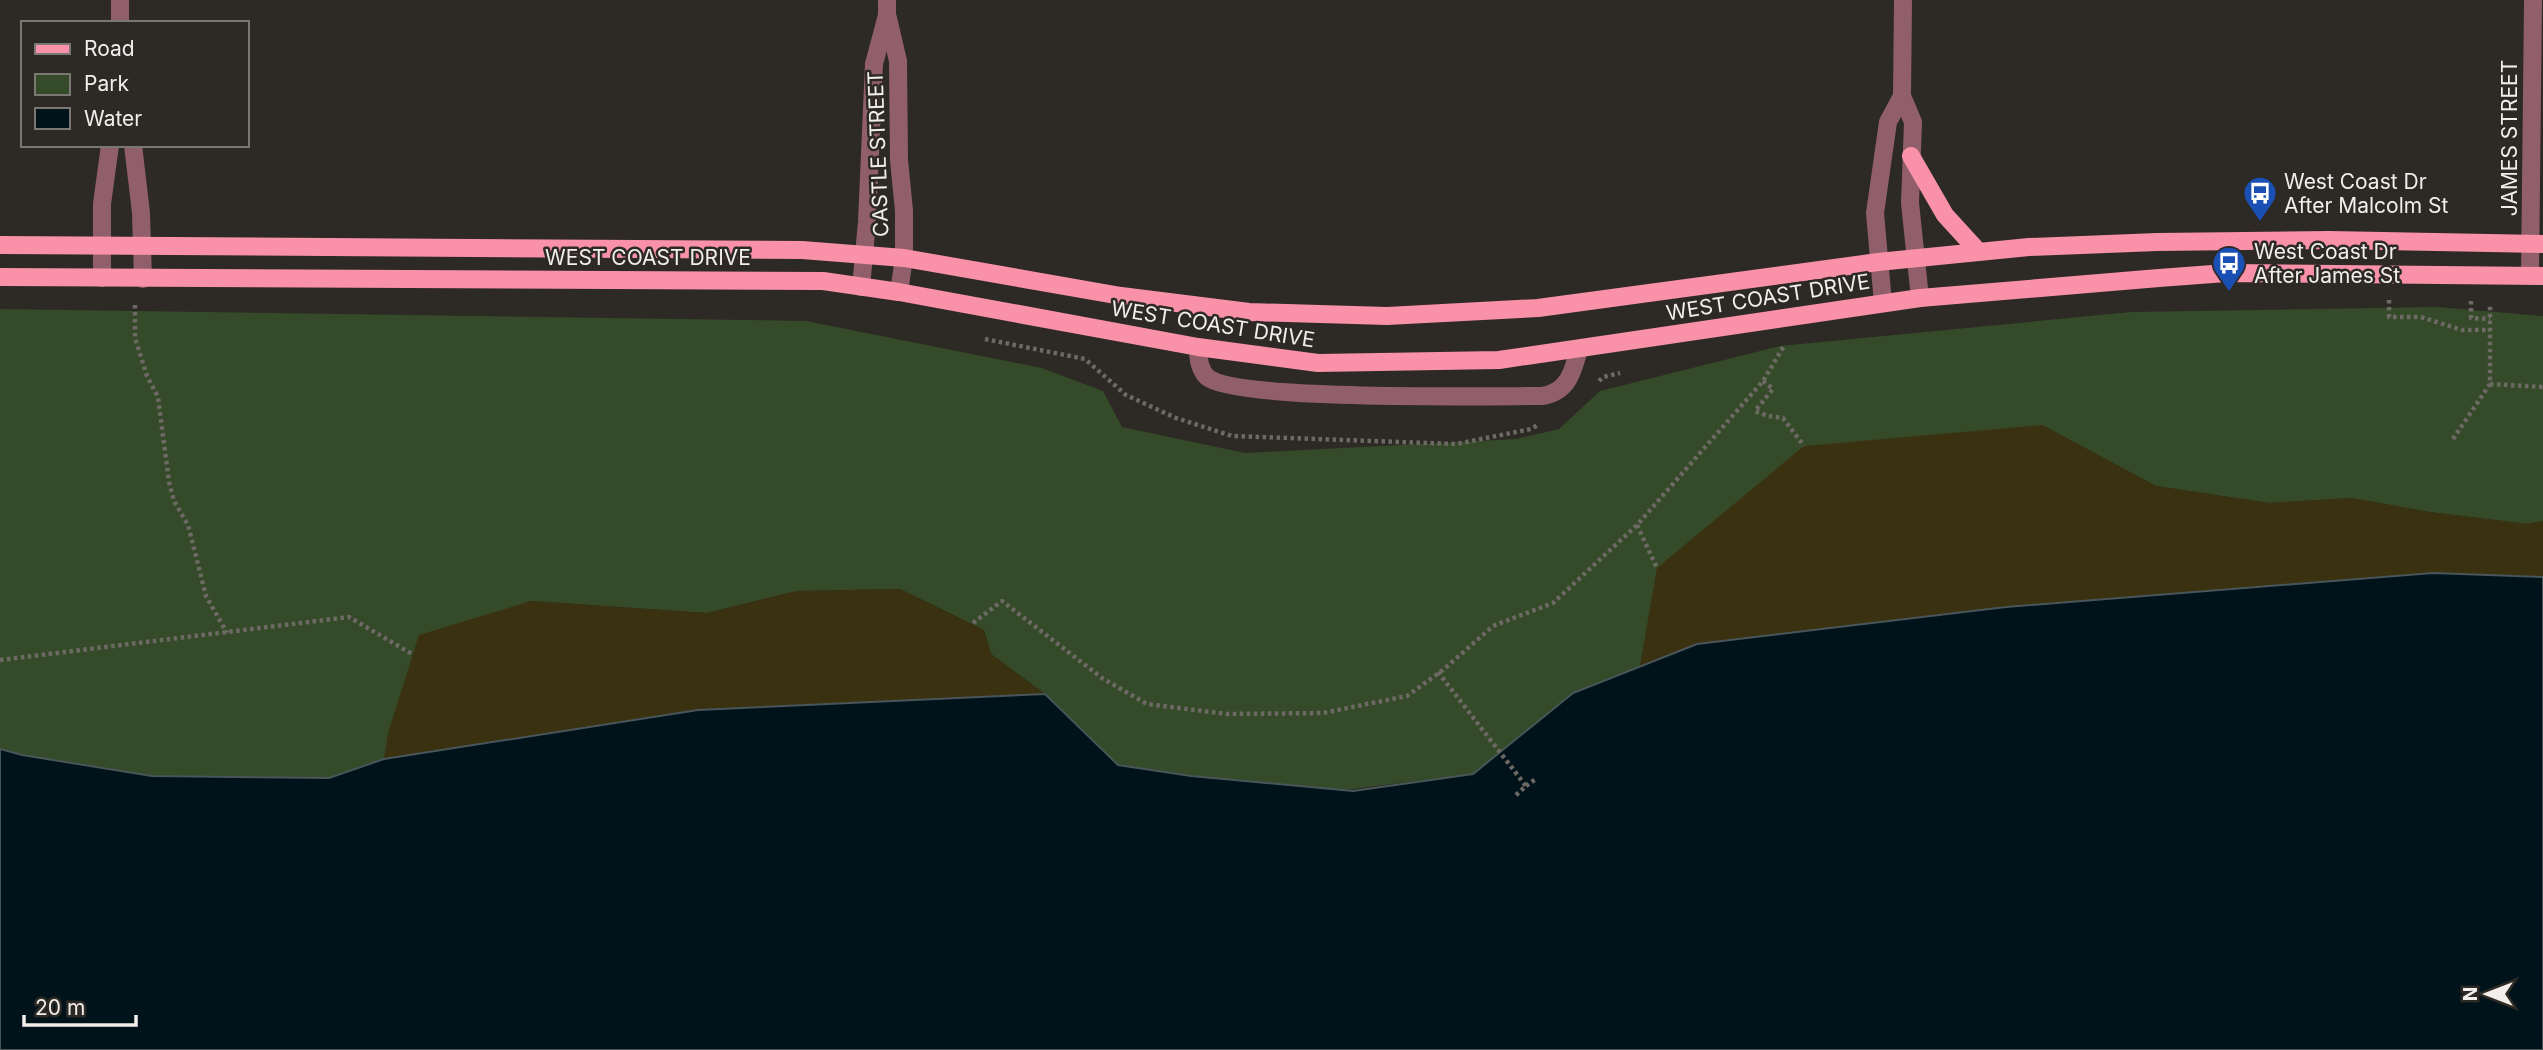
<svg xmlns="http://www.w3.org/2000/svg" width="2543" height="1050" viewBox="0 0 2543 1050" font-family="Inter,sans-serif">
<rect width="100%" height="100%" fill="#2d2925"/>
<polygon fill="#354a28" points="2437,307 2543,316 2543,521 2528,524 2430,512 2351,498 2269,503 2156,486 2042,425 1658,568 1640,666 1573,693 1473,774 1344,790 1191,776 1118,765 1045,694 991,654 984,630 900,589 797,591 707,613 531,601 389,730 384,759 329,778 152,776 22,755 0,749 0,309 806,321 1042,368 1103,391 1122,427 1245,453 1516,439 1559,429 1600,391 1780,346 2131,312"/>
<g fill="#3a3111">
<polygon points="2042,425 2156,486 2269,503 2351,498 2430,512 2528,524 2543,521 2543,577 2433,573 2006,607 1697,644 1640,666 1657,568 1804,446"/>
<polygon points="900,589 984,630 991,654 1045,694 698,710 384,759 389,730 419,635 531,601 707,613 797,591"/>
</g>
<polygon fill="#00131b" stroke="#485559" stroke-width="2" points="2433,573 2543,577 2543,1050 0,1050 0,749 22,755 152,776 329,778 384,759 698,710 1045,694 1118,765 1191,776 1353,791 1473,774 1573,693 1697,644 2006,607"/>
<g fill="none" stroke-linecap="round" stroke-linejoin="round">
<g stroke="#6d6965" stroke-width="4.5" stroke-dasharray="3.5 3.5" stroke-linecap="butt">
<polyline points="2389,300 2389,317 2421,317 2462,330 2490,330"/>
<polyline points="2471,301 2471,318 2490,319"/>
<polyline points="135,305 135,338 147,376 158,397 169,482 174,501 188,525 206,596 227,633"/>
<polyline points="985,339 1085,359 1126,395 1176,418 1232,436 1456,444 1531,429 1538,425"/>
<polyline points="1599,381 1603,377 1620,373"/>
<polyline points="1763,381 1773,389 1755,411 1768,416 1783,418 1804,446"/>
<polyline points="2490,384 2543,387"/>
<polyline points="2453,439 2490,384 2490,304"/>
<polyline points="1637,525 1657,568"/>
<polyline points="973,623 1002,601 1102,678 1147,704 1227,714 1323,713 1407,696 1443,670 1493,626 1553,603 1637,525 1763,381 1784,346"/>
<polyline points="0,660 349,617 412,654"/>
<polyline points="1438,672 1526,786 1516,795"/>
<polyline points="1526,786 1537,778"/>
</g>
<g stroke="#915f6a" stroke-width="18">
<polyline points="1903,0 1902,96 1913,122 1910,203 1920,298"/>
<polyline points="888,18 898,61 899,160 904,211 904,258 899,292"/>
<polyline points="120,23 120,0"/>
<polyline points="133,145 141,213 143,279"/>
<polyline points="2530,276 2533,0"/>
<polyline points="102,278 102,204 110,145"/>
<polyline points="861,287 867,222 874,64 887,15 887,0"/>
<polyline points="1883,303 1875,213 1888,122 1902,96"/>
<path d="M 1198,347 C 1198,358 1199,369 1207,377 C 1234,401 1491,396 1542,396 C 1568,392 1573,372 1579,349"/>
</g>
<g stroke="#f991a9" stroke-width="18">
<polyline points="1911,156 1945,215 1978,251"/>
<polyline points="0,245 802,250 904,258 1121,296 1249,312 1387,316 1538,308 1878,262 2029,247 2157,242 2329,240 2543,244"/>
<polyline points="0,277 823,281 899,292 1198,347 1318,363 1499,360 1920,298 2159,278 2226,273 2543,276"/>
</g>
</g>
<defs>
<symbol id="bus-pin" viewBox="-11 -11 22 30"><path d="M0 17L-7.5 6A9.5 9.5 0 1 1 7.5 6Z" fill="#1a4fb4" stroke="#2d2925"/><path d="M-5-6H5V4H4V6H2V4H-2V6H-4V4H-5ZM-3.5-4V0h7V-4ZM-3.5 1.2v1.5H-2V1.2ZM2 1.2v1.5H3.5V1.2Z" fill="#fff"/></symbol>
</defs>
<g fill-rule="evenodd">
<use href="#bus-pin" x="2241" y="174" width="38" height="52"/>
<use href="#bus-pin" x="2210" y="244" width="38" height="52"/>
</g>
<g text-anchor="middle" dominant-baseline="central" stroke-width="5" stroke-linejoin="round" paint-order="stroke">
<g font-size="21" fill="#f1eeeb" stroke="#2d2925">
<text transform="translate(2509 138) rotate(-90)">JAMES STREET</text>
<text transform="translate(878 154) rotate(-92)">CASTLE STREET</text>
<text x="648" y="257">WEST COAST DRIVE</text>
<text transform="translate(1768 297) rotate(-9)">WEST COAST DRIVE</text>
<text transform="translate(1213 324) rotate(9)">WEST COAST DRIVE</text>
</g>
<g font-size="21" fill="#f1eeeb" stroke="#2d2925" text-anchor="start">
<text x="2284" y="181">West Coast Dr<tspan x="2284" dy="24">After Malcolm St</tspan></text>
<text x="2254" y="251">West Coast Dr<tspan x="2254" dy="24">After James St</tspan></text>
</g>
</g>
<rect x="21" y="21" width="228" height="126" fill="#2d2925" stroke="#7b7874" stroke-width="2"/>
<rect x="35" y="44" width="35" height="10" fill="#f991a9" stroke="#7b7874" stroke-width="2"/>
<text x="84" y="56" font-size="21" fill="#f1eeeb">Road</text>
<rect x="35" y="74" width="35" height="21" fill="#354a28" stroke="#7b7874" stroke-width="2"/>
<text x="84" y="91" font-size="21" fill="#f1eeeb">Park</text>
<rect x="35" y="108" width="35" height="21" fill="#00131b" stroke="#7b7874" stroke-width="2"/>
<text x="84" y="126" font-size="21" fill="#f1eeeb">Water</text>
<g transform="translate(2487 994) rotate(270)" stroke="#2d2925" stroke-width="5" paint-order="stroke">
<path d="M0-5L12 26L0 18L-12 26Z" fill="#f1eeeb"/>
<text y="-10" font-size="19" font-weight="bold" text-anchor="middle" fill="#f1eeeb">N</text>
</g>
<path d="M24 1015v10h112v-10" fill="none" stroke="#f1eeeb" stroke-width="3.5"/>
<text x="35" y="1015" font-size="21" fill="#f1eeeb" stroke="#2d2925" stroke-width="5" paint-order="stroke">20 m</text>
</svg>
